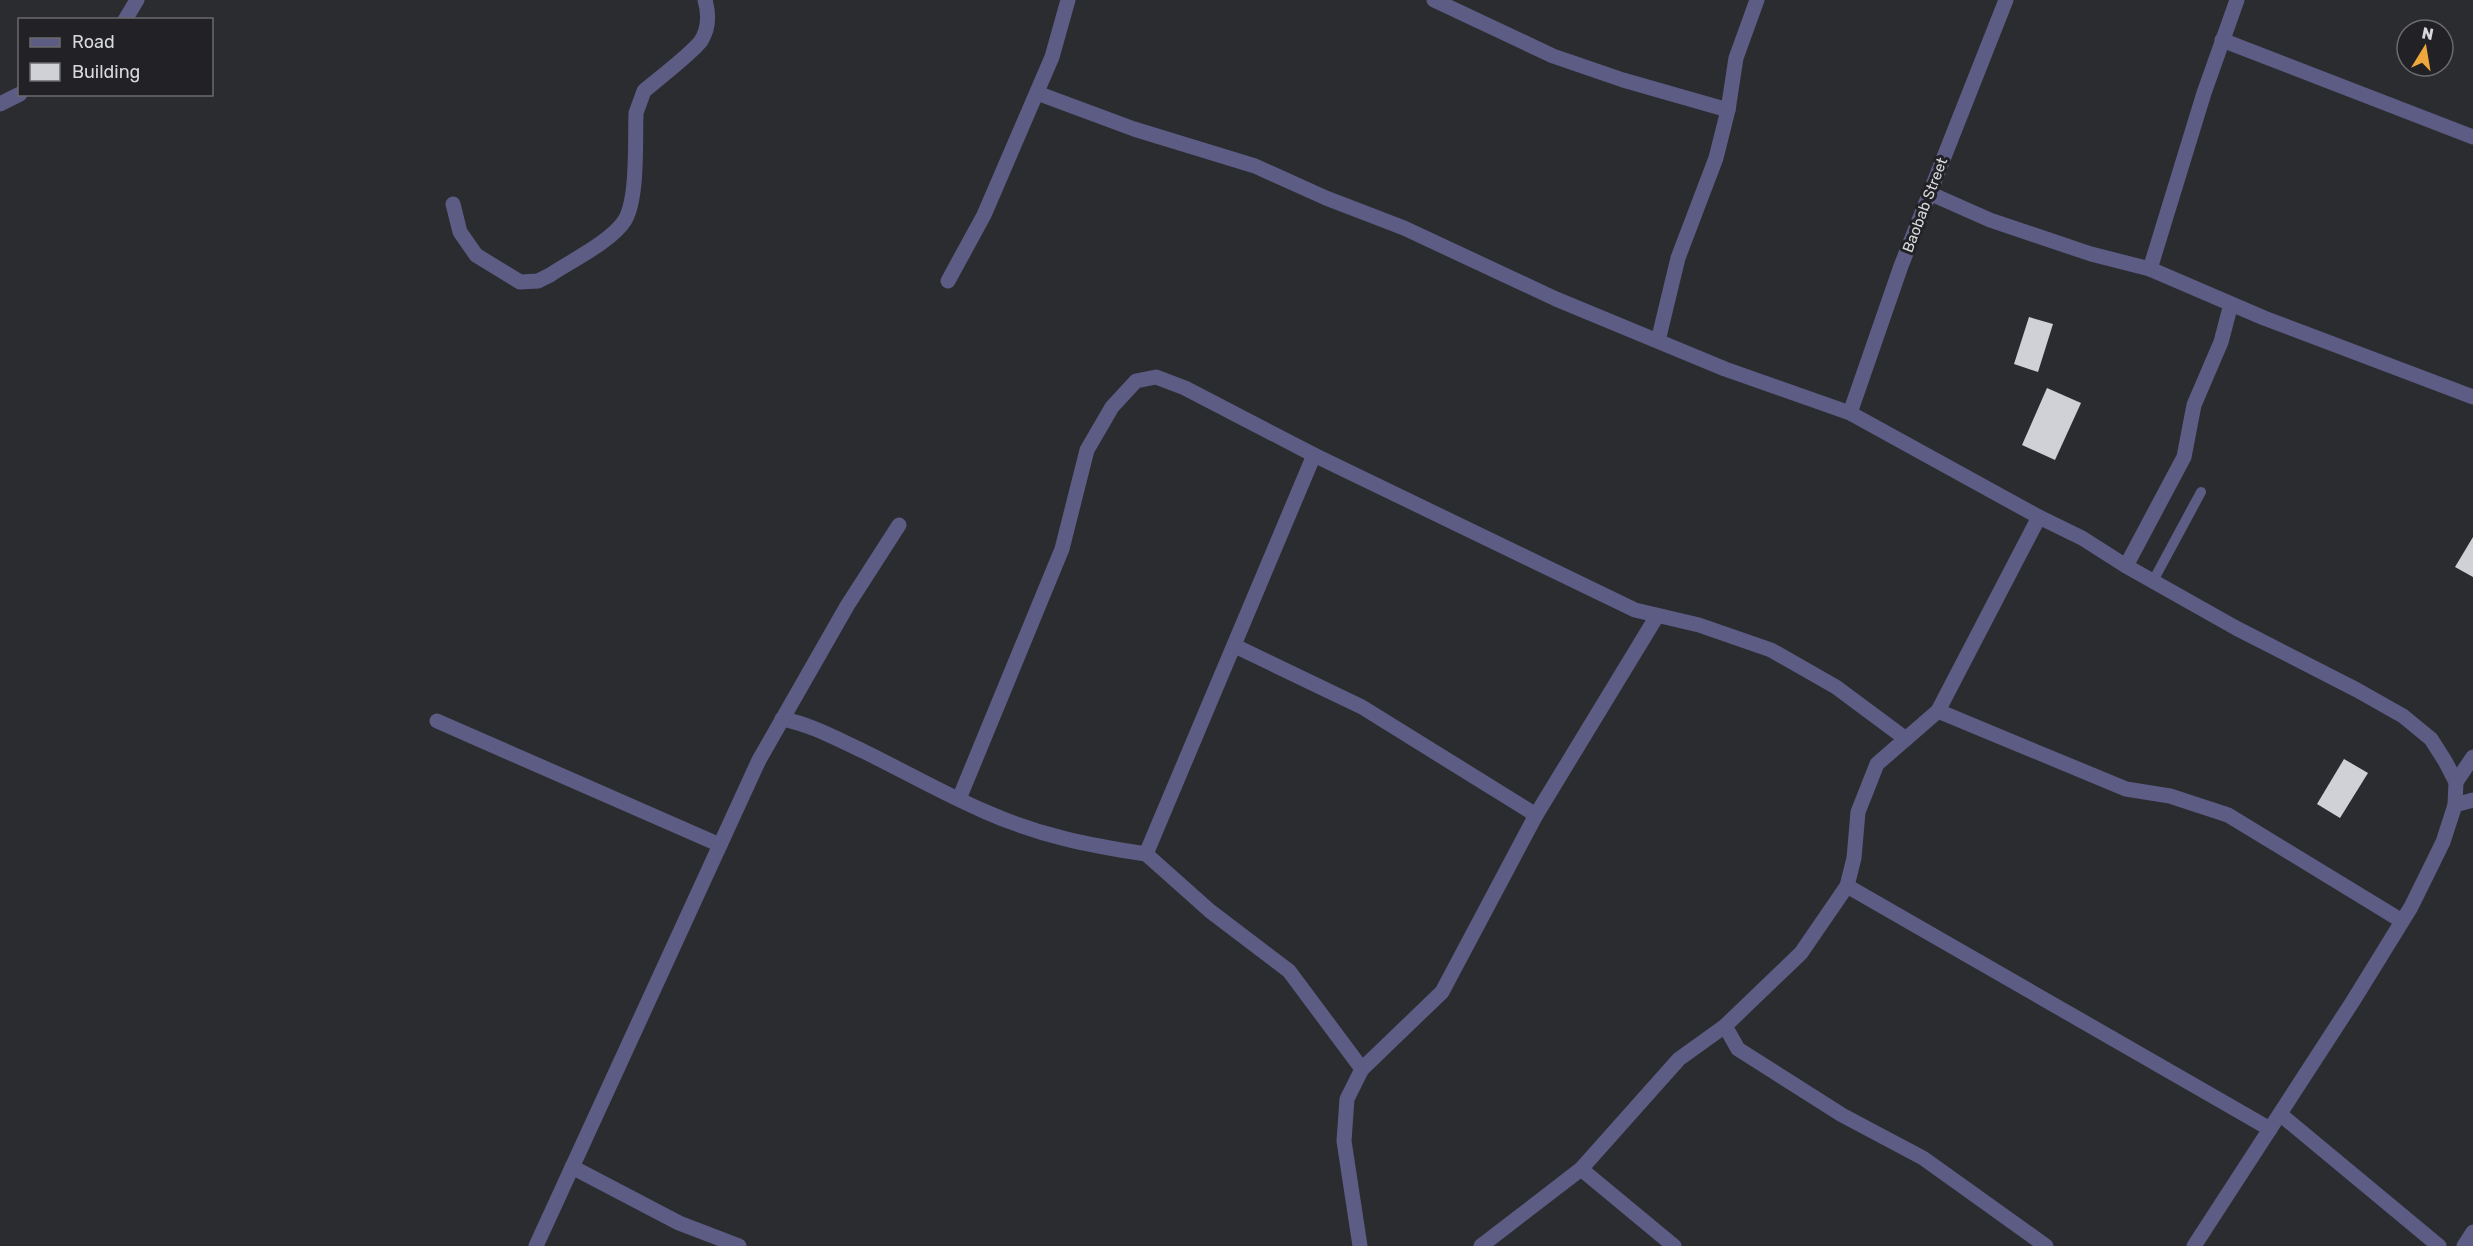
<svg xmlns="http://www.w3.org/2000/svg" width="2473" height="1246" viewBox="0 0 2473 1246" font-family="Rubik,sans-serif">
<rect width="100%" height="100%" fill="#2b2c30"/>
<g fill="#d0d1d6">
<polygon points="2029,317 2053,324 2038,372 2014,364"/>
<polygon points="2047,388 2081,403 2055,460 2022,445"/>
<polygon points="2473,537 2473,577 2455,567"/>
<polygon points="2344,759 2368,773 2340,818 2317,804"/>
</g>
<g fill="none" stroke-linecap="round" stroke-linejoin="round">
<polyline stroke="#5c5c84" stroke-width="10" points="2153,581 2201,492"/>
<g stroke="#5c5c84" stroke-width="15">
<polyline points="1434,0 1553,56 1623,80 1728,110"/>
<polyline points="125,20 137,0"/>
<polyline points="2222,40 2473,137"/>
<polyline points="1037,93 1134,129 1255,166 1326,198 1404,228 1556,299 1725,369 1850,413 2039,517 2082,538 2126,566 2236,628 2357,690 2403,716 2431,739 2445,761 2456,782 2455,805 2443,842 2411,907 2353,1001 2194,1246"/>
<polyline points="0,104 20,94"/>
<polyline points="1929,193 1990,220 2091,254 2150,269 2264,318 2473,397"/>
<path d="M 453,204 L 460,232 L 476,255 L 520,282 L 538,281 L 550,275 C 571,261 612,241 625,220 C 638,198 635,140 636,113 L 644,91 C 658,79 691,54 701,41 C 709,28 709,14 705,0"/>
<polyline points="2150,269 2204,93 2237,0"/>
<polyline points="948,281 984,215 1052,57 1068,0"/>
<polyline points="1658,341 1678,258 1716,158 1728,110 1736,58 1757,0"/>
<polyline points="1850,413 1901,266 2006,0"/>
<polyline points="1314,455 1146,854 1210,911 1289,971 1362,1069"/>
<polyline points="2126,566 2184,457 2194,405 2221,342 2231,304"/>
<polyline points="1235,646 1362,707 1536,815"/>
<polyline points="1938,711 2126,789 2170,796 2228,815 2402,921"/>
<path d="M 782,719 C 810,724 837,739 863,751 C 904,771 944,794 986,812 C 1041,836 1087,845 1146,854"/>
<polyline points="437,721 720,845"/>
<polyline points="2456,782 2473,757"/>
<polyline points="959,799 1062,549 1087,450 1112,407 1136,381 1156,377 1185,388 1314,455 1635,610 1699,625 1771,650 1836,687 1906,739"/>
<polyline points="2455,805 2473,800"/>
<polyline points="1847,886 2270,1129"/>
<polyline points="1725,1026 1738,1049 1842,1115 1923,1158 2046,1246"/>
<polyline points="2280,1114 2439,1246"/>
<polyline points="572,1167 679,1223 739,1246"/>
<polyline points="536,1246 759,760 847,606 899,525"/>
<polyline points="1360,1246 1344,1141 1347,1099 1362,1069 1442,992 1536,815 1657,616"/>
<polyline points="1481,1246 1581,1169"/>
<polyline points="1674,1246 1581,1169 1679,1059 1725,1026 1801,953 1847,886 1854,858 1858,812 1877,764 1938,711 2039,517"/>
<polyline points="2464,1246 2473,1232"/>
</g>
</g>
<g text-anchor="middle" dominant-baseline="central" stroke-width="6" stroke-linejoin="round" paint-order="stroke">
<g font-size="15" fill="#d8d9db" stroke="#222226">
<text transform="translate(1925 205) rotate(-69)">Baobab Street</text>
</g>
</g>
<rect x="18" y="18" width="195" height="78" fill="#222226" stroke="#6b6b6e" stroke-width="1.5"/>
<rect x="30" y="38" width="30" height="9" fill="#5c5c84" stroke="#6b6b6e" stroke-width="1.5"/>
<text x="72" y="48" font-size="18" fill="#d8d9db">Road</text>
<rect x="30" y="63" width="30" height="18" fill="#d0d1d6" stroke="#6b6b6e" stroke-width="1.5"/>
<text x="72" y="78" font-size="18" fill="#d8d9db">Building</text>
<g transform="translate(2425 48) rotate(11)"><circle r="28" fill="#222226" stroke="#6b6b6e" stroke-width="1.5"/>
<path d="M0-4.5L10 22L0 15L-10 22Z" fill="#eea83c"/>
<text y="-9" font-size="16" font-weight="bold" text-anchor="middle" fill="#d8d9db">N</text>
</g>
</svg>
